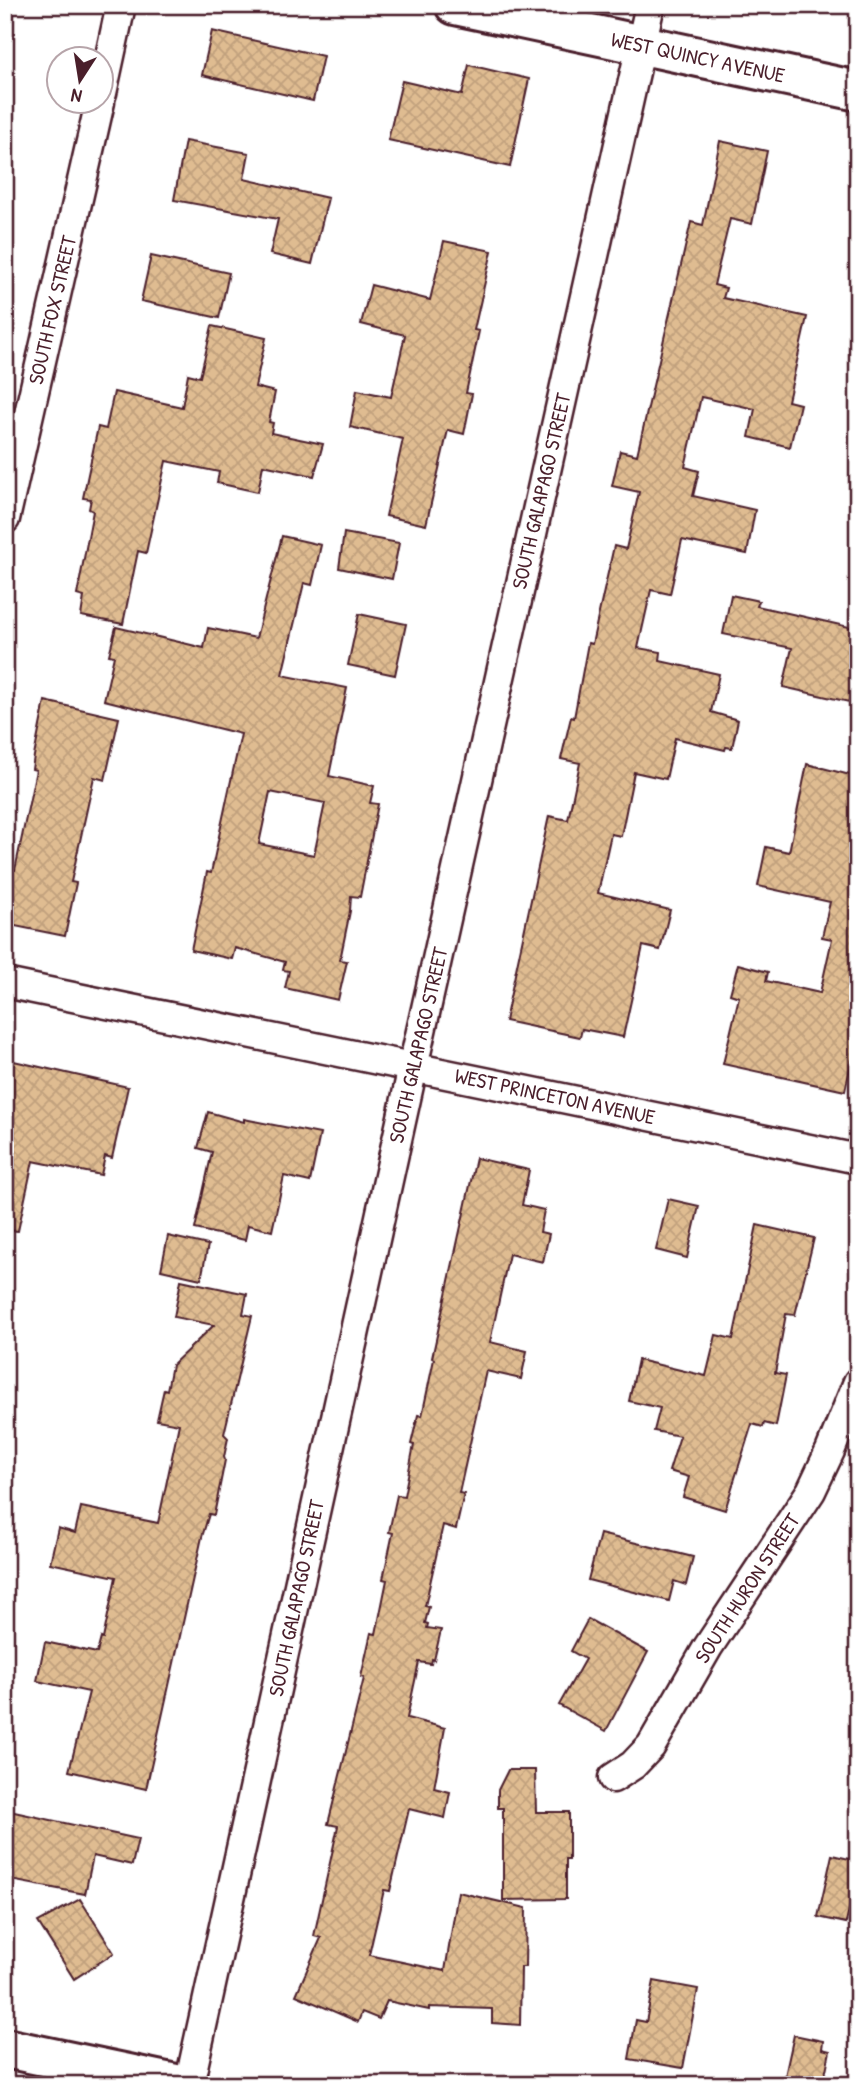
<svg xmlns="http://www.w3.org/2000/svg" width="863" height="2090" viewBox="0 0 863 2090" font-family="'Patrick Hand',sans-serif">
<defs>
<pattern id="building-cross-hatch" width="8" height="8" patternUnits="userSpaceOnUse" patternTransform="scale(1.75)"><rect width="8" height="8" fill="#dfbc91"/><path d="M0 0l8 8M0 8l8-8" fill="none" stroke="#c1a17d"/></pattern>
</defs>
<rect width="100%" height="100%" fill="#fff"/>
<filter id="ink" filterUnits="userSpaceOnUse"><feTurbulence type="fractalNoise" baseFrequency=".0143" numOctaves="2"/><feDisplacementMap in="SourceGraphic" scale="14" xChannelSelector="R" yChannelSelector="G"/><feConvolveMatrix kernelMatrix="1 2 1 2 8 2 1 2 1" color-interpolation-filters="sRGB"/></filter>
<g filter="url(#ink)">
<g fill="url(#building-cross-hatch)" stroke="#4a1f2b" stroke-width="2" fill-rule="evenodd">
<polygon points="212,31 323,56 313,101 202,75"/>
<polygon points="469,65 529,79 510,167 388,140 402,81 462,95"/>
<polygon points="185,141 249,153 244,179 328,198 312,264 270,254 278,219 174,200"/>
<polygon points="720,141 767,151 752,224 730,219 714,285 726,288 723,298 807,317 788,401 800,404 790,447 749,437 755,409 701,397 685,467 699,471 693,496 755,510 747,554 682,540 670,594 651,590 638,648 661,652 660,661 719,674 711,712 738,720 732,748 726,747 725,750 675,738 666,779 634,772 621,836 611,834 598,893 670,910 660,950 643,946 623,1037 582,1029 580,1037 505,1021 549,816 568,820 580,763 561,759 571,717 574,718 588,643 592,644 614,546 626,549 639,492 612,486 620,451 637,455 691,222 703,225"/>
<polygon points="444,241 492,251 474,330 479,331 466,393 472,394 464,434 448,430 426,525 386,516 403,439 350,427 357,390 391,397 405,335 361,324 371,285 430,300"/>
<polygon points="151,256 229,273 219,318 141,301"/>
<polygon points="212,326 266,338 255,387 275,392 269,422 273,423 271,433 323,444 314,476 263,465 258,492 217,483 219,472 166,461 146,553 138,551 123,624 81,616 84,597 77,595 93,511 89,509 91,499 83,498 98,427 106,429 114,392 182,407 188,374 200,377"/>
<polygon points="344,533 399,543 392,579 339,568"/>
<path d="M 282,536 L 321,545 L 312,585 L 304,583 L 282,675 L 347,688 L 329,776 L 374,786 L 370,803 L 378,804 L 360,897 L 351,896 L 350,911 L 340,960 L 347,961 L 338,1000 L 285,988 L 289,971 L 283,970 L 285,962 L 235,948 L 232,959 L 191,950 L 207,872 L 211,873 L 241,734 L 104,700 L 114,656 L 109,655 L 116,627 L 204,648 L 208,628 L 256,638 ZM 270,792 L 325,803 L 314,855 L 259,844 Z"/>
<polygon points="731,595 759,601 757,606 858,629 858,704 783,687 792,648 723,634"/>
<polygon points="359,614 406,624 395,675 348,665"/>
<polygon points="45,701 119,718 105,780 94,777 71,882 76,883 65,936 5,924 5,903 12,870 15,870 36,770 32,769 34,756"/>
<polygon points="807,764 858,777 858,1032 845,1091 723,1064 739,997 730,994 738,964 768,972 766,981 820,993 832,939 822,937 830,902 758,886 766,847 789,852"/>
<polygon points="5,1059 128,1087 112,1158 105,1156 101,1175 33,1161 18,1231 5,1230"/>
<polygon points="208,1112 244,1122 244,1119 320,1134 310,1182 284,1176 272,1231 248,1225 245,1240 195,1229 212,1152 198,1148"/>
<polygon points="476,1158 529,1170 522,1205 544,1210 540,1232 549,1234 543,1262 509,1254 490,1342 527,1351 521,1379 486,1371 459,1493 464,1494 456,1529 443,1525 425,1606 429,1607 425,1623 428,1624 427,1628 441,1630 434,1660 432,1659 431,1664 419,1662 407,1718 445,1728 434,1788 450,1792 445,1818 409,1809 390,1891 384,1890 369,1955 445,1971 458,1892 526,1908 525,1967 521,1967 520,2025 492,2023 492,2009 429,2007 429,2010 387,2001 379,2019 362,2012 358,2022 296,1995 321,1938 314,1936 338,1826 328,1824 364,1678 361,1677 371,1633 376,1634 387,1580 383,1579 393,1533 389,1532 397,1495 404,1496 414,1445 411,1444 418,1415 422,1416 434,1359 432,1358"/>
<polygon points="668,1199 699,1206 687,1258 656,1250"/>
<polygon points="757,1225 814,1238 795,1315 786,1314 775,1373 786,1375 776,1426 764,1423 763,1427 752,1424 725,1510 683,1497 689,1477 669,1471 680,1436 654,1431 660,1408 629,1401 638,1360 706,1376 716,1335 733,1339"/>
<polygon points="168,1236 208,1245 201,1279 161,1270"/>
<polygon points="181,1280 247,1294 243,1314 252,1316 224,1434 228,1438 224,1457 225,1460 214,1515 209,1514 202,1537 146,1789 69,1771 89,1692 37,1681 45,1642 97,1653 101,1638 103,1639 116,1577 50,1563 58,1528 75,1533 81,1507 158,1523 179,1424 157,1420 164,1389 167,1390 172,1365 214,1325 174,1317"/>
<polygon points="600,1534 693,1557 686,1585 674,1581 669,1601 588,1580"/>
<polygon points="588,1619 648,1652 606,1731 559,1705 585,1659 571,1651"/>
<polygon points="508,1770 535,1770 536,1812 569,1812 569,1859 566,1859 566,1899 503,1900 503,1808 498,1808 498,1790"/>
<polygon points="5,1810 138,1839 132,1865 93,1856 85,1894 5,1879"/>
<polygon points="832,1855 858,1861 858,1871 846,1923 818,1917"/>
<polygon points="80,1899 114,1953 74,1979 38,1922"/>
<polygon points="654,1981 698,1989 683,2068 629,2059 636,2020 646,2022"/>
<polygon points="794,2035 823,2041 822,2049 830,2051 823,2085 785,2076"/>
</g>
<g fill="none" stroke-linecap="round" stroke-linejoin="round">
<defs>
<g id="street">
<polyline points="102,93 121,5"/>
<polyline points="5,519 100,102"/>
<polyline points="5,983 858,1159"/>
<polyline points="613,1778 633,1765 651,1746 708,1647 811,1491 830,1451 858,1382"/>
<polyline points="189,2085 413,1067 650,5"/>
</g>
<g id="secondary">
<polyline points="455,5 858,91"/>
<polyline points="5,2048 181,2085"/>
</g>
</defs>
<use href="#street" stroke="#4a1f2b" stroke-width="33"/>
<use href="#secondary" stroke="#4a1f2b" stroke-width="44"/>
<use href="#street" stroke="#fff" stroke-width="28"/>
<use href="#secondary" stroke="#fff" stroke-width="38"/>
</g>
</g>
<g text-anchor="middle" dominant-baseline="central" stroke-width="5" stroke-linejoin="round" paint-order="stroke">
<g font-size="21" fill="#4a1f2b" stroke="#fff">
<text transform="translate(698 57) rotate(12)">WEST QUINCY AVENUE</text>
<text transform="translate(52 310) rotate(-77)">SOUTH FOX STREET</text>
<text transform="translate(541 491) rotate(-77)">SOUTH GALAPAGO STREET</text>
<text transform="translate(418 1045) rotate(-77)">SOUTH GALAPAGO STREET</text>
<text transform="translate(555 1096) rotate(12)">WEST PRINCETON AVENUE</text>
<text transform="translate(747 1588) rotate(-57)">SOUTH HURON STREET</text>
<text transform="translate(296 1598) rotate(-78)">SOUTH GALAPAGO STREET</text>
</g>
</g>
<rect width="863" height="2090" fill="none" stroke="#fff" stroke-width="28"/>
<rect x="14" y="14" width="835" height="2062" fill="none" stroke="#4a1f2b" stroke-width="2.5" filter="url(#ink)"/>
<g transform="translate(80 80) rotate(192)"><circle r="33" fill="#ffffff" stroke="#b7a5aa" stroke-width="2"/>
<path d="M0-5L12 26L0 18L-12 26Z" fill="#4a1f2b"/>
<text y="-10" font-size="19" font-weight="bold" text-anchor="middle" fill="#4a1f2b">N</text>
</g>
</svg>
